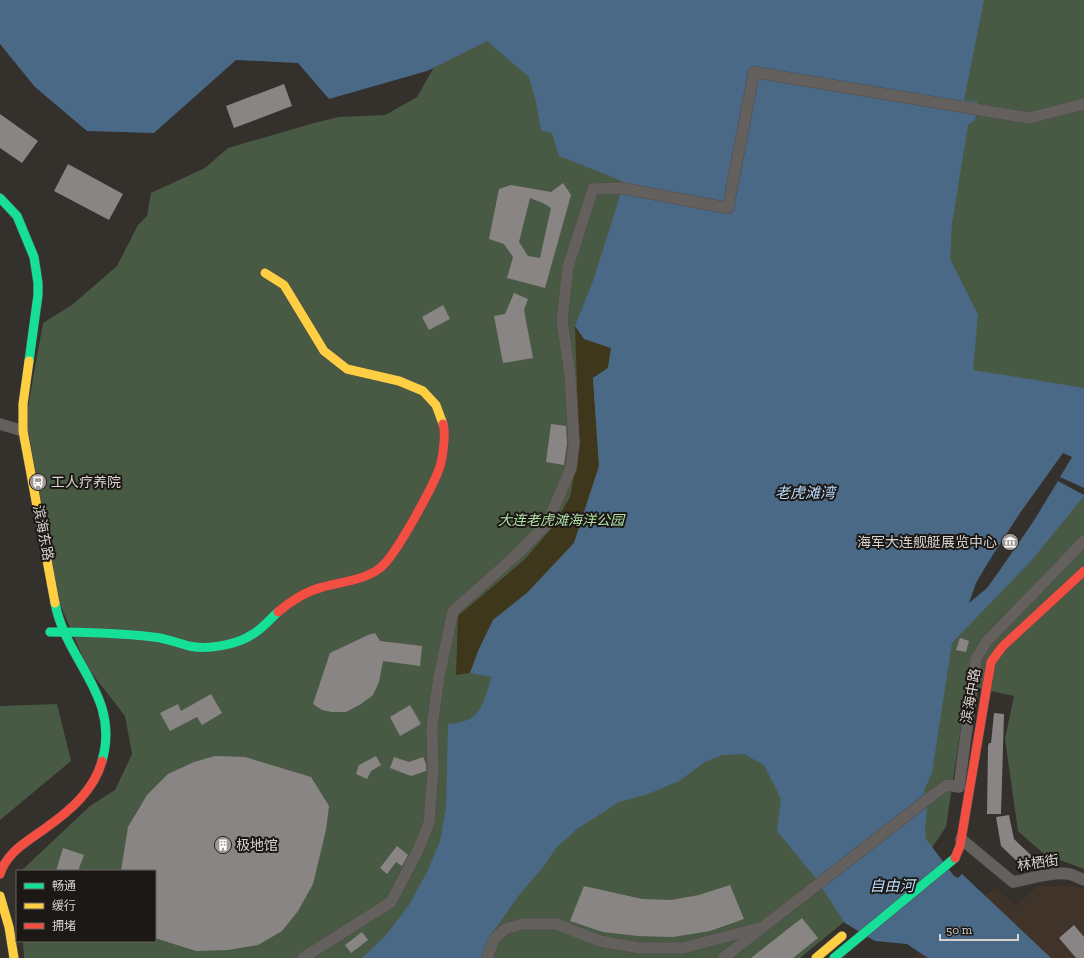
<svg xmlns="http://www.w3.org/2000/svg" width="1084" height="958" viewBox="0 0 1084 958" font-family="'Zilla Slab','Noto Sans SC',serif">
<rect width="100%" height="100%" fill="#34302c"/>
<polygon fill="#403329" points="1038,886 1077,886 1084,890 1084,958 912,958 995,887 1015,906"/>
<g fill="#495a44">
<polygon points="472,0 1084,0 1084,869 1044,854 1018,831 1005,739 1014,696 967,686 946,827 929,852 800,958 24,958 23,941 155,941 155,871 21,871 90,806 115,790 132,754 125,716 87,667 59,602 26,418 43,323 72,305 117,266 138,225 147,216 151,193 205,168 228,148 314,123 339,117 385,115 417,97"/>
<polygon points="57,704 71,761 0,820 0,706"/>
</g>
<polygon fill="#3f371b" points="575,326 585,339 611,348 608,368 593,378 599,466 574,543 527,593 493,620 479,649 470,673 456,675 458,616 524,560 551,529 570,497 579,448"/>
<path fill="#4a6987" d="M 0,0 L 984,0 L 964,100 L 978,102 L 975,120 L 968,125 L 952,224 L 950,259 L 978,315 L 973,370 L 1084,388 L 1084,496 L 1031,561 L 952,643 L 932,773 L 924,790 L 927,805 L 925,831 L 926,839 L 954,876 L 958,878 L 962,874 L 1051,958 L 928,958 L 907,944 L 875,941 L 845,923 L 814,876 L 777,831 L 781,799 L 764,765 L 744,754 L 722,755 L 705,762 L 679,781 L 648,794 L 619,802 L 577,829 L 556,848 L 543,867 L 519,895 L 490,936 L 482,958 L 362,958 L 387,934 L 409,905 L 428,870 L 440,841 L 446,808 L 448,724 C 482,722 482,705 492,677 L 470,673 L 479,649 L 493,620 L 527,593 L 574,543 L 599,466 L 593,378 L 608,368 L 611,348 L 584,339 L 575,326 L 593,281 L 620,196 L 622,181 L 559,156 L 552,133 L 541,130 L 536,102 L 529,77 L 487,41 L 427,71 L 329,99 L 298,63 L 236,60 L 154,133 L 87,131 L 35,87 L 0,44 Z"/>
<polygon fill="#34302c" points="1063,453 1072,457 1060,477 1084,488 1084,495 1058,481 1033,522 1000,570 987,588 969,603 976,583 989,561 1020,513"/>
<g fill="#8a8585" fill-rule="evenodd">
<polygon points="284,84 292,106 234,128 226,106"/>
<polygon points="0,114 38,141 22,163 0,148"/>
<polygon points="68,164 123,194 109,220 54,191"/>
<path d="M 563,183 L 571,195 L 545,288 L 507,278 L 513,257 L 504,244 L 489,239 L 499,189 L 511,185 L 551,192 ZM 530,198 L 543,203 L 551,208 L 540,258 L 528,256 L 519,242 Z"/>
<polygon points="514,293 528,299 524,310 533,358 503,363 494,316 505,314"/>
<polygon points="443,305 450,319 429,330 422,317"/>
<polygon points="551,424 566,426 567,443 564,465 546,462"/>
<polygon points="375,633 380,641 422,646 420,666 383,661 379,682 373,695 361,704 346,712 332,712 322,710 313,704 330,653 368,635"/>
<polygon points="960,638 969,641 966,652 956,650"/>
<polygon points="211,694 222,713 202,725 197,717 170,731 160,713 178,704 181,711"/>
<polygon points="410,705 421,724 400,736 390,717"/>
<polygon points="994,713 1004,714 1001,814 987,814 988,746 989,743 991,743"/>
<polygon points="215,756 245,757 311,777 329,806 326,830 313,884 298,911 282,931 258,945 228,950 196,951 155,938 155,871 121,871 128,827 147,795 168,774 194,762"/>
<polygon points="376,756 381,765 371,771 367,779 356,774 359,765"/>
<polygon points="394,757 409,762 423,757 426,764 426,771 411,776 390,768"/>
<polygon points="1009,815 1014,839 1033,857 1023,867 1001,846 996,817"/>
<polygon points="397,846 408,855 402,866 396,862 387,874 380,868"/>
<polygon points="63,848 84,855 78,871 56,871"/>
<polygon points="730,885 744,919 710,931 673,937 638,936 603,932 570,921 584,886 642,899 671,900 699,895"/>
<polygon points="802,918 818,938 793,958 751,958"/>
<polygon points="1074,925 1084,937 1084,958 1076,958 1059,938"/>
<polygon points="362,932 368,940 351,953 345,945"/>
</g>
<g fill="none" stroke-linecap="round" stroke-linejoin="round">
<defs>
<g id="street">
<polyline points="0,424 23,431"/>
<path d="M 961,839 L 1013,882 C 1029,879 1054,871 1069,874 C 1074,875 1079,878 1084,880"/>
<polyline points="303,958 391,902 418,850 429,823 433,771 432,726 439,677 453,611 514,557 547,524 571,468 574,443 570,375 562,320 568,267 593,189 621,188 728,208 754,72 1029,118 1084,104"/>
<polyline points="487,958 494,939 505,929 522,924 556,924 600,941 640,948 683,948 759,928"/>
<polyline points="723,958 933,795 947,785 959,787 976,659 987,641 1084,541"/>
</g>
<g id="fast">
<polyline points="0,198 17,216 34,257 38,283 38,295 29,361"/>
<path d="M 55,603 C 66,662 121,696 102,761"/>
<path d="M 50,632 C 84,632 119,633 153,637 C 166,638 177,643 189,646 C 207,650 237,645 253,634 C 262,629 270,619 278,612"/>
<polyline points="834,958 955,858"/>
</g>
<g id="slow">
<polyline points="265,273 284,285 324,351 347,369 399,381 423,391 436,405 443,424"/>
<polyline points="29,361 23,404 23,431 55,603"/>
<polyline points="0,896 9,927 14,958"/>
<polyline points="816,958 842,936"/>
</g>
<g id="jam">
<path d="M 278,612 C 291,601 306,591 323,587 C 341,582 365,580 380,568 C 395,557 436,482 441,463 C 443,454 446,433 443,424"/>
<polyline points="955,858 960,846 991,662 1002,647 1084,571"/>
<path d="M 0,874 C 7,851 30,840 47,827 C 71,810 94,790 102,761"/>
</g>
</defs>
<use href="#street" stroke="#514c49" stroke-width="12"/>
<use href="#fast" stroke="#514c49" stroke-width="10"/>
<use href="#slow" stroke="#514c49" stroke-width="10"/>
<use href="#jam" stroke="#514c49" stroke-width="10"/>
<use href="#street" stroke="#64605d" stroke-width="11"/>
<use href="#fast" stroke="#16e098" stroke-width="9"/>
<use href="#slow" stroke="#ffcf43" stroke-width="9"/>
<use href="#jam" stroke="#f24e42" stroke-width="9"/>
</g>
<defs>
<symbol id="bus-disc" viewBox="-11 -11 22 22"><circle r="9.5" fill="#9f9995" stroke="#1c1815"/><path d="M-5-6H5V4H4V6H2V4H-2V6H-4V4H-5ZM-3.5-4V0h7V-4ZM-3.5 1.2v1.5H-2V1.2ZM2 1.2v1.5H3.5V1.2Z" fill="#fff"/></symbol>
<symbol id="museum-disc" viewBox="-11 -11 22 22"><circle r="9.5" fill="#9f9995" stroke="#1c1815"/><path d="M0-6L6-3V-2H-6V-3ZM-5-1h2V3h-2ZM-1-1h2V3h-2ZM3-1h2V3H3ZM-6 4H6V6H-6Z" fill="#fff"/></symbol>
<symbol id="building-disc" viewBox="-11 -11 22 22"><circle r="9.5" fill="#9f9995" stroke="#1c1815"/><path d="M-4-6H4V6H1V3H-1V6H-4ZM-2.5-4.3h1.7v1.8h-1.7ZM.8-4.3h1.7v1.8H.8ZM-2.5-1h1.7V.8h-1.7ZM.8-1h1.7V.8H.8Z" fill="#fff"/></symbol>
</defs>
<g fill-rule="evenodd">
<use href="#bus-disc" x="28" y="472" width="20" height="20"/>
<use href="#museum-disc" x="1000" y="532" width="20" height="20"/>
<use href="#building-disc" x="213" y="835" width="20" height="20"/>
</g>
<g text-anchor="middle" dominant-baseline="central" stroke-width="4" stroke-linejoin="round" paint-order="stroke">
<g font-size="14" fill="#d8d2ce" stroke="#1c1815" text-anchor="start">
<text x="51" y="482">工人疗养院</text>
<text x="997" y="542" text-anchor="end">海军大连舰艇展览中心</text>
<text x="236" y="845">极地馆</text>
</g>
<g font-size="14" font-style="italic" fill="#afe1a5" stroke="#1c1815">
<text x="561" y="520">大连老虎滩海洋公园</text>
</g>
<g font-size="14" fill="#d8d2ce" stroke="#1c1815">
<text transform="translate(43 533) rotate(79)">滨海东路</text>
<text transform="translate(971 696) rotate(-80)">滨海中路</text>
<text transform="translate(1038 863) rotate(-8)">林栖街</text>
</g>
<g font-size="15" font-style="italic" fill="#b9dafb" stroke="#1c1815">
<text x="805" y="493">老虎滩湾</text>
<text x="892" y="886">自由河</text>
</g>
</g>
<rect x="16" y="870" width="140" height="72" fill="#1c1815" stroke="#67625f"/>
<rect x="24" y="883" width="20" height="6" fill="#16e098" stroke="#67625f"/>
<text x="52" y="890" font-size="12" fill="#d8d2ce">畅通</text>
<rect x="24" y="903" width="20" height="6" fill="#ffcf43" stroke="#67625f"/>
<text x="52" y="910" font-size="12" fill="#d8d2ce">缓行</text>
<rect x="24" y="923" width="20" height="6" fill="#f24e42" stroke="#67625f"/>
<text x="52" y="930" font-size="12" fill="#d8d2ce">拥堵</text>
<path d="M940 934v6h78v-6" fill="none" stroke="#d8d2ce" stroke-width="2"/>
<text x="946" y="934" font-size="12" fill="#d8d2ce" stroke="#1c1815" stroke-width="3" paint-order="stroke">50 m</text>
</svg>
